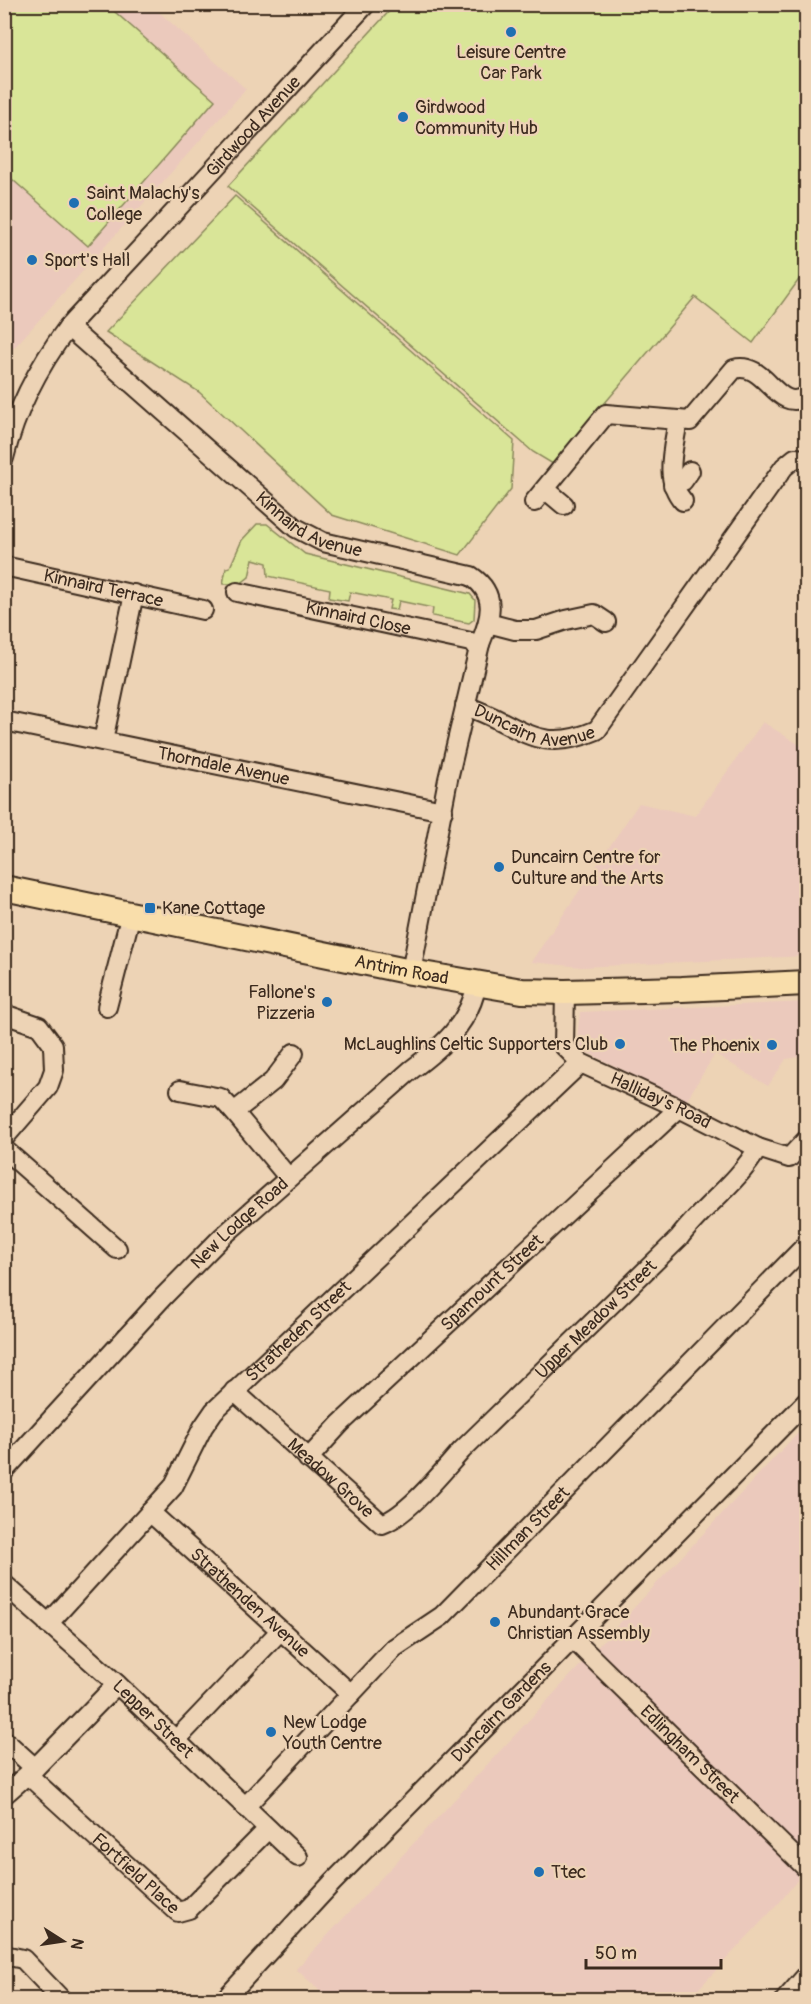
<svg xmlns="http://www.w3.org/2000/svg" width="811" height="2004" viewBox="0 0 811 2004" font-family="Pangolin,sans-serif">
<rect width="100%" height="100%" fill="#edd3b5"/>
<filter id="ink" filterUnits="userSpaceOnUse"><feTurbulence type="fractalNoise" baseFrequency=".0167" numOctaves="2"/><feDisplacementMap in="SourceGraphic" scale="12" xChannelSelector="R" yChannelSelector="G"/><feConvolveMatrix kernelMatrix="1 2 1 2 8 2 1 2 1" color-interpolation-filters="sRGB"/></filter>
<g filter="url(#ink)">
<g fill="#ebc9bc">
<polygon points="5,5 151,5 246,89 5,358"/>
<polygon points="763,722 806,749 806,956 582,967 531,962 639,803 695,816"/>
<polygon points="806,1002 806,1056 786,1059 768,1086 715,1054 686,1101 576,1047 580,1012"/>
<polygon points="804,1426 806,1429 806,1869 780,1902 689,1999 329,1999 296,1969"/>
</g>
<g fill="#d9e598" stroke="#8a885b" stroke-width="1.5">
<polygon points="5,4 107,5 215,100 88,246 5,173"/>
<polygon points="395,5 806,5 806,270 753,343 695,297 553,464 533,452 228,186"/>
<polygon points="235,196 514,441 511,489 460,555 332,515 199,392 106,332"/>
<polygon points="257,524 267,524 305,554 470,594 475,600 474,619 469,623 432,616 433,608 399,601 397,610 389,609 391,600 350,592 348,601 329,598 330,589 268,576 267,563 253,559 249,577 240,584 223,584 226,568 230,567 242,540"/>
</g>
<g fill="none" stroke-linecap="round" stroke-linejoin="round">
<defs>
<g id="minor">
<path id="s1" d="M 68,327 L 296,528 L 323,542 L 471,576 C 498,594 491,618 480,644 L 448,779 L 411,972"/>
<path d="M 678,420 C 674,447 663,479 683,501"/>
<path id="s2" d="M 4,458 C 16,409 38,367 68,327 L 366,4"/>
<polyline points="673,485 683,481 690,471"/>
<polyline points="545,489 564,505"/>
<path d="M 534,502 L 606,414 L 690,421 L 734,369 C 766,360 777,415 806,396"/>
<path id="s3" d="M 4,566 L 203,610"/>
<path id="s4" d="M 237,592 L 480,644"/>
<polyline points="488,623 515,630 536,630 566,620 594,614 606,622"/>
<path id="s5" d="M 465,706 C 520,723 535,757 597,730 L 784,467 L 795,458 L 806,459"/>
<path id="s6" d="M 4,721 L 443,811"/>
<polyline points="103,741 134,594"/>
<path id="s7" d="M 565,992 L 564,1046 L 581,1063 L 679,1108 L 758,1148 L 789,1158 L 806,1140"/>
<polyline points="107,1007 131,914"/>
<polyline points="4,1014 39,1026 53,1045 54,1070 48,1087 4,1138"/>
<polyline points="180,1090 221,1098 234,1112"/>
<polyline points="4,1149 117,1249"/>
<polyline points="288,1177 234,1112 273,1081 294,1053"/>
<path id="s8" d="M 234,1391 L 382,1524 C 408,1515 443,1471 462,1450 L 679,1238 C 703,1206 738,1183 758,1148"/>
<path id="s9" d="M 308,1459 L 340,1424 L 679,1108"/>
<path id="s10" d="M 4,1471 L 163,1297 L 222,1237 L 411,1070 C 442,1047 470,1023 477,983"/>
<path id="s11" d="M 150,1512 L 351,1694"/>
<path id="s12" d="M 4,1584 L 117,1684 L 298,1857"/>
<path id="s13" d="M 48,1624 L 173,1487 L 203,1427 L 214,1411 L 581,1063"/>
<path id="s14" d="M 573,1639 L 806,1868"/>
<polyline points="4,1740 35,1768"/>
<polyline points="176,1740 280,1631"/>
<path id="s15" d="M 28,1775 L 178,1912 L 189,1909 L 268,1829"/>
<polyline points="4,1795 35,1768 117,1684"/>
<path id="s16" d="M 245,1807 L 394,1648 L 442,1616 L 806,1245"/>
<polyline points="4,1955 23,1959 62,2000"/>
<path id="s17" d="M 224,2000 L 333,1882 L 806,1402"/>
<polyline points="785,2000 806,1976"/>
</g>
<g id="major">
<path id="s18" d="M 4,888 L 411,972 L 522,991 L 565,992 L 682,989 L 806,983"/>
</g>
</defs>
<use href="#minor" stroke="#3b2a1e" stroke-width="22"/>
<use href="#major" stroke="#3b2a1e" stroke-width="28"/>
<use href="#minor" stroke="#edd3b5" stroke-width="18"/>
<use href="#major" stroke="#f9deab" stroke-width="24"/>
</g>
</g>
<g fill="#1f6fb2" stroke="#edd3b5" stroke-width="2">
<circle cx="511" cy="32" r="6"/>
<circle cx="403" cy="117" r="6"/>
<circle cx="74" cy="203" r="6"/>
<circle cx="32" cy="260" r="6"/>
<circle cx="499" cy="867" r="6"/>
<rect x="144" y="902" width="12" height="12" rx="3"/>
<circle cx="327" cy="1002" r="6"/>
<circle cx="620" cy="1044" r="6"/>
<circle cx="772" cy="1045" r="6"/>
<circle cx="495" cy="1622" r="6"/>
<circle cx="271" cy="1732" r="6"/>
<circle cx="539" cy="1872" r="6"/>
</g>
<g text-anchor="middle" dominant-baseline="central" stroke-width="4.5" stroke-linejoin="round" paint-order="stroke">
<g font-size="18" fill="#3b2a1e" stroke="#edd3b5" text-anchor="start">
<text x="511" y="52" text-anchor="middle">Leisure Centre<tspan x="511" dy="21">Car Park</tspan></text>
<text x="415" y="107">Girdwood<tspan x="415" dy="21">Community Hub</tspan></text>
<text x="86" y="193">Saint Malachy's<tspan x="86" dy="21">College</tspan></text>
<text x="44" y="260">Sport's Hall</text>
<text x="511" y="857">Duncairn Centre for<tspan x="511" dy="21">Culture and the Arts</tspan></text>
<text x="162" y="908">Kane Cottage</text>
<text x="315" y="992" text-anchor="end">Fallone's<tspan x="315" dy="21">Pizzeria</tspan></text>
<text x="608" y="1044" text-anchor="end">McLaughlins Celtic Supporters Club</text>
<text x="760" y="1045" text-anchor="end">The Phoenix</text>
<text x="507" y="1612">Abundant Grace<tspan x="507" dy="21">Christian Assembly</tspan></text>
<text x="283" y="1722">New Lodge<tspan x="283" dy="21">Youth Centre</tspan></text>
<text x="551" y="1872">Ttec</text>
</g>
<g font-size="18" fill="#3b2a1e" stroke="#edd3b5">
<text stroke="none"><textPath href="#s2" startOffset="420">Girdwood Avenue</textPath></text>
<text stroke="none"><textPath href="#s1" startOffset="314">Kinnaird Avenue</textPath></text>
<text stroke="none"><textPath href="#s3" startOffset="102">Kinnaird Terrace</textPath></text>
<text stroke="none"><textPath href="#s4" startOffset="124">Kinnaird Close</textPath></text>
<text stroke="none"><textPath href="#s5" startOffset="74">Duncairn Avenue</textPath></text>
<text stroke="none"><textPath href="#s6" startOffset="224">Thorndale Avenue</textPath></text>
<text stroke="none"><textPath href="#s18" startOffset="406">Antrim Road</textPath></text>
<text stroke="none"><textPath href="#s7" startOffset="166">Halliday's Road</textPath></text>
<text stroke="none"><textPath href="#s10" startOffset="342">New Lodge Road</textPath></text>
<text stroke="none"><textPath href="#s9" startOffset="255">Spamount Street</textPath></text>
<text stroke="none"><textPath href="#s8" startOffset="496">Upper Meadow Street</textPath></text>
<text stroke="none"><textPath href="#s13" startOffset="388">Stratheden Street</textPath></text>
<text stroke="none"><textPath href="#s8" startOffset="130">Meadow Grove</textPath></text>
<text stroke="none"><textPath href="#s16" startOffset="398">Hillman Street</textPath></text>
<text stroke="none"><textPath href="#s11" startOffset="135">Strathenden Avenue</textPath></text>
<text stroke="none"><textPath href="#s17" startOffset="400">Duncairn Gardens</textPath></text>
<text stroke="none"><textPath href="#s12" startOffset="201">Lepper Street</textPath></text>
<text stroke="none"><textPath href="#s14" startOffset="164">Edlingham Street</textPath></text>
<text stroke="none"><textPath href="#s15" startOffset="146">Fortfield Place</textPath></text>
</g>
</g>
<rect width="811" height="2004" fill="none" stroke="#edd3b5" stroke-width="24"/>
<rect x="12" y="12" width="787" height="1980" fill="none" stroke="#3b2a1e" stroke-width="2" filter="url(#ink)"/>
<g transform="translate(63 1941) rotate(102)" stroke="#edd3b5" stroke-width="4.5" paint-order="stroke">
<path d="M0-4.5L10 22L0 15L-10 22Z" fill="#3b2a1e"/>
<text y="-9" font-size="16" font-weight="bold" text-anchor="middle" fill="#3b2a1e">N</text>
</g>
<path d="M586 1959v9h135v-9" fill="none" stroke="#3b2a1e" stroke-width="3"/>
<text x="595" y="1959" font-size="18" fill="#3b2a1e" stroke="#edd3b5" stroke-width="4.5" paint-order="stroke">50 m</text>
</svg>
